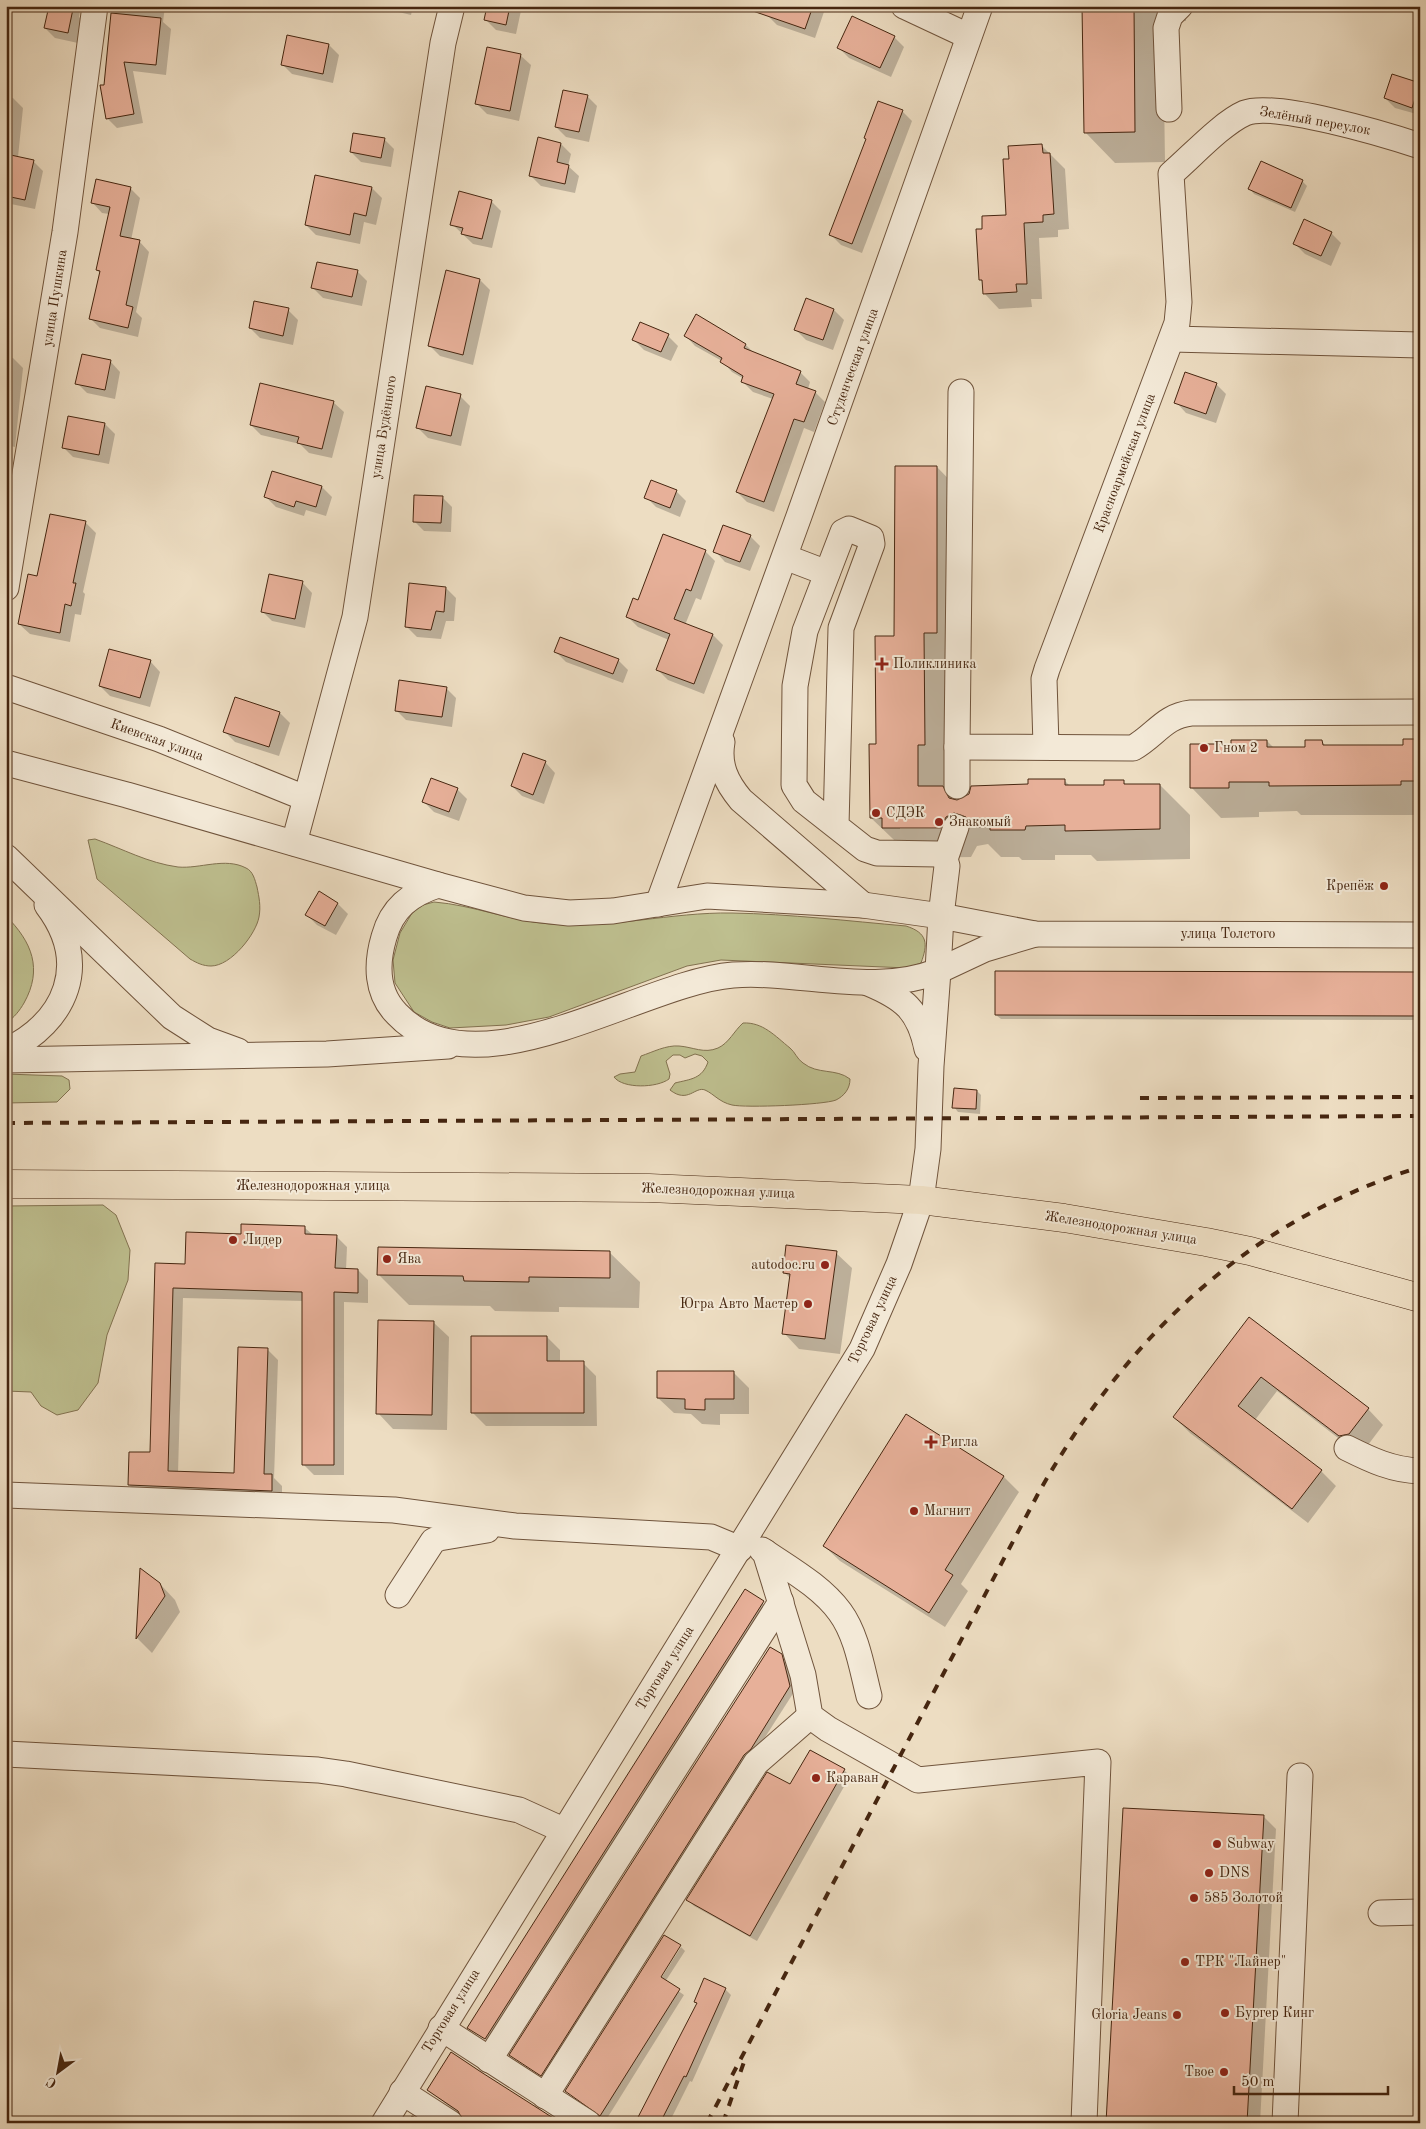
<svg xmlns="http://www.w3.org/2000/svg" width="1426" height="2129" viewBox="0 0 1426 2129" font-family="'Old Standard TT',serif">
<rect width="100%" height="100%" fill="#edddc2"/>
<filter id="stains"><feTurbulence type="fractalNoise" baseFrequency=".004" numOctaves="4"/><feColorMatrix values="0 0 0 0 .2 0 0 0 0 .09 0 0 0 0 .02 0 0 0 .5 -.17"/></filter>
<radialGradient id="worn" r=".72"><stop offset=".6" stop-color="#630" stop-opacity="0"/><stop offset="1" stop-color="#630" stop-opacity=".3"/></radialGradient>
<g fill="#bebf8f" stroke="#827250">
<path d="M 95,839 C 123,849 148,863 178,867 C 200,869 225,857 246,868 C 253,871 255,880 257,887 C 259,897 261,906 259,917 C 256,934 231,966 211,966 C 203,966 197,963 190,959 L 97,879 L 88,840 Z"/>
<path d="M 434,902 C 473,905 510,921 550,924 C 611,929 671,912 732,913 C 790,914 848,921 906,926 C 928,933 928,944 921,963 L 907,968 L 721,960 L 687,966 L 549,1017 L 506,1025 L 450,1028 L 432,1022 L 414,1012 L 395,983 L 393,960 L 400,933 L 412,913 L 423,905 Z"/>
<path d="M 6,916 C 32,942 43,969 24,1003 C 20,1010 14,1018 6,1023 Z"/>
<path d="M 743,1023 C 763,1022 775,1036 790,1048 C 795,1052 797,1059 803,1063 C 818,1075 836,1068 850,1079 C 850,1089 844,1096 836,1100 C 824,1105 745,1108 732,1105 C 719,1102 714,1094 705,1090 C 695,1086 688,1104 670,1090 L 675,1083 C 691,1079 702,1079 708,1062 L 702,1056 L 695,1054 L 685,1058 L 680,1055 L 673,1055 L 666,1061 L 670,1074 L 669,1079 C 657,1088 623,1089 614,1077 L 620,1074 L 635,1072 L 641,1056 C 653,1052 666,1045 679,1046 C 693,1047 704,1054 718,1048 C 729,1043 734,1031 743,1023 Z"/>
<polygon points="6,1074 62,1076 69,1080 70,1089 57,1102 6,1103"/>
<polygon points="103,1205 116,1215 130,1250 128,1280 107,1335 98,1383 78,1410 57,1415 41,1406 31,1392 6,1391 6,1206"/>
</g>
<g fill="#0003" fill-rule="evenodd">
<polygon points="43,6 81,6 79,17 83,21 78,43 55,38 45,28 49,9"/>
<polygon points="112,6 165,6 163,22 171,29 166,75 133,71 143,123 117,128 107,118 105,86"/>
<polygon points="374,6 413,6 411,15"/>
<polygon points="489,6 522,6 516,34 496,30 486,20"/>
<polygon points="770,6 826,6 815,38 777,25 767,15"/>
<polygon points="1084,6 1186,6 1186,21 1163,22 1165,162 1115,163 1085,132"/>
<polygon points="288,36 329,45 339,55 333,83 292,74 282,64"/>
<polygon points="894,37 904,47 891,77 849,58 839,48"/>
<polygon points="520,55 531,65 519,121 487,114 477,104"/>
<polygon points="1393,75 1420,84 1420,115 1395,108 1385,98"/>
<polygon points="587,96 597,106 589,142 566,137 556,127"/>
<polygon points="6,97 13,98 23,108 18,157 33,161 43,171 35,209 6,203"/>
<polygon points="902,111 912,121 862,253 841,245 831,235"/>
<polygon points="384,139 394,149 391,167 361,162 351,152"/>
<polygon points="561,144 571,154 568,166 579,176 575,193 541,186 531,176"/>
<polygon points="1042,146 1065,169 1069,229 1058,230 1058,237 1039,238 1042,299 1031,299 1032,307 999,309 984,293 983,283 980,279 984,230 1007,216 1010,160"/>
<polygon points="1302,181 1307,186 1295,212 1254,194 1250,189"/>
<polygon points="130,188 140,198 131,240 139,241 149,252 136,312 142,318 138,337 100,328 90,318 101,274 97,270 109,214 102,213 92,202"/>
<polygon points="372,188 382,198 376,225 364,222 360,244 316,235 306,225"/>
<polygon points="491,201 501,211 492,248 473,244 452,224"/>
<polygon points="1331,233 1341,243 1331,266 1305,254 1294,243"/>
<polygon points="6,262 9,264 6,275"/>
<polygon points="357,271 367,281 362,306 323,298 313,288"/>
<polygon points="480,280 490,290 473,365 440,356 430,346"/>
<polygon points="806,300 834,310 844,320 833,350 806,340 796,330"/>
<polygon points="288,310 298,320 293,345 260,338 250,328"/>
<polygon points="685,335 745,344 755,354 800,372 810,382 808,389 815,392 825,402 814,432 804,428 774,512 747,502 737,492 773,399 753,392 743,382 744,379 732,372 722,361 695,346"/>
<polygon points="668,336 678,346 671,361 644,350 634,340"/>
<polygon points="6,357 13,358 23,368 15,447 6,445"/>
<polygon points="110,361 120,372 115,399 87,393 77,383"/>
<polygon points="1216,384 1226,394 1216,423 1186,413 1176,402"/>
<polygon points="460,396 470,406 461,446 428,438 418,428"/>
<polygon points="333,402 344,412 332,458 309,453 300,444 261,435 251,425"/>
<polygon points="105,424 115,434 109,464 73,457 63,447"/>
<path d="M 937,467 L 967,498 L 948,793 L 956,801 L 1064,780 L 1070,786 L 1106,786 L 1123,782 L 1127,785 L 1160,785 L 1190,815 L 1190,859 L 1097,861 L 1091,855 L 1055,855 L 1055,860 L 1022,860 L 1019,857 L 1001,857 L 988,844 L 977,846 L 971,857 L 913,858 L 871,818 L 877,745 L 895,637 ZM 947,826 L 947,829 L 900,829 L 900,827 Z"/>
<polygon points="322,487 332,497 326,516 306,510 304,516 276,507 266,497"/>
<polygon points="676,491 686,501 680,517 656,507 646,497"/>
<polygon points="442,497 452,507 451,532 424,531 414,521"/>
<polygon points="85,522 96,533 83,592 85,594 81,615 75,614 70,642 30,634 19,624 38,577"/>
<polygon points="750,536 760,546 750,571 725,562 715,551"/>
<polygon points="705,551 715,561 701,600 696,598 685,625 713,635 723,645 704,694 668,680 658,670 669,640 638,627 628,617 639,602"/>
<polygon points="302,582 312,593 305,628 272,621 262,611"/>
<polygon points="446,588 456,598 454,621 446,621 441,639 417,637 407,627"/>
<polygon points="556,652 618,660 628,670 623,683 566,662"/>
<polygon points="150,661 160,672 150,707 110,696 100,686"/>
<polygon points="446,688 456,698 452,727 406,720 396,710"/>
<polygon points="236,698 280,713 290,723 279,756 235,742 225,732"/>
<polygon points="1267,741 1274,748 1306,748 1322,742 1327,747 1404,746 1420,741 1420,815 1301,815 1297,811 1259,812 1259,817 1221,818 1191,787 1232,745"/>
<polygon points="545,762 555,773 544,804 522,796 512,786"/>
<polygon points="457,789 467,799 459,821 434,812 424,802"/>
<polygon points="319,893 338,904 348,914 336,935 317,925 307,915"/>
<polygon points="1420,974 1420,1020 1001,1019 996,1015"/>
<polygon points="977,1091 981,1095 980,1114 958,1112 954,1107"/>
<polygon points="305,1228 313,1235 336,1236 347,1247 346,1270 358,1270 368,1280 368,1303 344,1302 344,1475 314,1475 304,1465 304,1301 183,1298 178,1473 235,1474 267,1349 278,1360 274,1478 282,1486 282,1501 140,1495 129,1485 151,1454 156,1265 186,1265 242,1235"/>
<polygon points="609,1252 640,1282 639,1308 559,1307 559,1312 495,1311 490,1306 409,1305 378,1274"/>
<polygon points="836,1253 852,1268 840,1354 799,1349 784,1333 791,1279 784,1272"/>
<polygon points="1250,1319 1368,1409 1383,1425 1365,1449 1355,1451 1277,1391 1255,1420 1321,1471 1336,1486 1308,1523 1190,1433 1174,1417"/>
<polygon points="433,1322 449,1337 447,1430 393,1429 378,1413"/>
<polygon points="547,1337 560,1350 560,1363 583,1363 596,1376 597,1426 486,1426 473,1413"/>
<polygon points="734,1373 749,1388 749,1414 720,1414 720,1425 702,1424 691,1414 674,1413 658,1398"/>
<polygon points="907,1416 1004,1477 1019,1492 961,1584 968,1591 945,1627 840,1561 824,1546"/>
<polygon points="141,1571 160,1584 175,1600 180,1612 152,1653 137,1638"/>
<polygon points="745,1591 768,1607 490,2043 469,2027"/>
<polygon points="781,1655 786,1660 794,1692 546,2079 511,2055"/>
<polygon points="844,1770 850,1776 757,1941 694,1906 688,1900 790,1786"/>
<polygon points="1263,1816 1276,1829 1260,2123 1107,2123"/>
<polygon points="681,1947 685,1951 665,1982 684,1995 606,2120 567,2091 656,1982 658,1983"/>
<polygon points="725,1989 731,1995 692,2082 690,2081 669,2123 637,2123 698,2004 695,2001"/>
<polygon points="428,2090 559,2123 464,2118"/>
</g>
<g fill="#e7b099" stroke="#462610">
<polygon points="49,6 69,6 68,8 73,9 68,33 44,28"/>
<polygon points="487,6 510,6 506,25 484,20"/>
<polygon points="748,6 813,6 805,29 747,9"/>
<polygon points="1082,6 1134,6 1135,132 1084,133"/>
<polygon points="111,13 161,18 156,65 124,62 134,114 106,119 100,85 104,85"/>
<polygon points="852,16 895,36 880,68 837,48"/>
<polygon points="287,35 329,44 323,74 281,65"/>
<polygon points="487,47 521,54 510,111 475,104"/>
<polygon points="1392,74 1420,83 1412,108 1384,98"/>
<polygon points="563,90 588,95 579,132 555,127"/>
<polygon points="878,101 903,110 852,244 829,235 866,139 864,138"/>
<polygon points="353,133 385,138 381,158 350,152"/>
<polygon points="538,137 561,143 557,162 569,165 565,184 529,176"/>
<polygon points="1042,144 1043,153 1050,153 1054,214 1043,215 1043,222 1024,223 1027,284 1016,284 1017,292 983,294 982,280 979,280 976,229 982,229 982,216 1006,215 1003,159 1009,159 1008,146"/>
<polygon points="6,154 34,160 25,200 6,196"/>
<polygon points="1261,161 1303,180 1291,208 1248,189"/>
<polygon points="315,175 372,187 366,216 354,213 350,235 305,225"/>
<polygon points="96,179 131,187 120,236 140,240 126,305 133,307 128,328 89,319 100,271 96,270 110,207 91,203"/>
<polygon points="459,191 492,200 482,239 461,234 463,228 450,225"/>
<polygon points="1304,219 1332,232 1321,256 1293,244"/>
<polygon points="317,262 358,270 352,297 311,288"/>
<polygon points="446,270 480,279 463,355 428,346"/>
<polygon points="806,298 834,309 823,340 794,330"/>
<polygon points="254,301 289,308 283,336 249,328"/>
<polygon points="696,314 746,344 744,348 801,371 796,384 816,391 804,422 794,419 764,502 736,492 774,394 741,382 743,376 720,362 722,358 684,336"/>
<polygon points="640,322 669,334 661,352 632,340"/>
<polygon points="82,354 111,360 105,390 75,384"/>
<polygon points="1185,372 1217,383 1206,414 1174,403"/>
<polygon points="260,383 334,401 322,449 297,443 299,437 250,425"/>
<polygon points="426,386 461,394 451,436 416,428"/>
<polygon points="68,416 105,423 99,455 62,448"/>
<polygon points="895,466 937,466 937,633 924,633 925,745 918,745 918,786 943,786 949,798 957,800 969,794 971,786 1028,784 1028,779 1065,779 1065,785 1104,785 1104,780 1124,780 1124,784 1160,784 1160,829 1065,831 1065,825 1026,826 1025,830 990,830 990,827 970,827 966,817 954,813 946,817 941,828 882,828 882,818 870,818 869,744 876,744 875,636 894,636"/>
<polygon points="272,471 322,486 316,507 296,501 294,507 264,497"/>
<polygon points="651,480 677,490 670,508 644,498"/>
<polygon points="414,495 443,496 441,523 413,522"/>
<polygon points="50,514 86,521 73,583 76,583 71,606 65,604 60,633 18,624 28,574 37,576"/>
<polygon points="723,525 751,535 740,562 713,552"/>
<polygon points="663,534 706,550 691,591 686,589 674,619 713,634 694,684 656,670 670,634 626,617 633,598 638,600"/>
<polygon points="269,574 303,581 295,619 261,612"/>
<polygon points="409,583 446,587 444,612 436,611 431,630 405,627"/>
<polygon points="560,637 619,659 613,674 554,652"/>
<polygon points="109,649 151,660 140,698 99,686"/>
<polygon points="399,680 447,687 442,717 395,711"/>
<polygon points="235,697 280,712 269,747 223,732"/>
<polygon points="1403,739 1420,739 1420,781 1401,781 1401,785 1269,786 1269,782 1229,782 1229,788 1190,788 1190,744 1231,744 1231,740 1267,740 1267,747 1305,747 1305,740 1322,740 1323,745 1403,745"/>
<polygon points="523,753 546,761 533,795 511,786"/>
<polygon points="431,778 458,788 449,812 422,802"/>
<polygon points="319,891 338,903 325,926 305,915"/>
<polygon points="995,971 1420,972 1420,1016 995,1015"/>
<polygon points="954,1088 977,1090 976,1109 952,1108"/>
<polygon points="241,1224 305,1226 305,1234 337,1235 335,1268 358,1269 358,1293 334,1292 334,1465 302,1465 302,1292 173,1288 168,1471 234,1473 238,1347 268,1348 264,1474 272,1474 272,1491 128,1485 129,1452 150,1452 155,1263 185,1264 186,1232 241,1234"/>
<polygon points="786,1245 837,1251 825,1339 782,1334 790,1274 783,1273"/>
<polygon points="378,1247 610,1251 610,1278 529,1277 529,1282 464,1281 463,1276 377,1275"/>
<polygon points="1249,1317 1369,1408 1349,1434 1339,1436 1261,1377 1238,1406 1322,1470 1292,1509 1173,1417"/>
<polygon points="378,1320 434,1321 432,1415 376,1414"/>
<polygon points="471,1336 547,1336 547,1361 584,1361 584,1413 471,1413"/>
<polygon points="657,1371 734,1371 734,1399 705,1399 705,1410 685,1409 685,1399 657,1398"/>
<polygon points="906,1414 1004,1476 945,1570 953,1575 929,1613 823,1546"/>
<polygon points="140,1568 160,1583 165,1596 136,1639"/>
<polygon points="745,1589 764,1601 485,2039 467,2028"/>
<polygon points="770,1647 782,1654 790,1686 751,1749 744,1755 541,2076 509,2055"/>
<polygon points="810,1750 845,1769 750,1936 686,1900 767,1772 790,1784"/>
<polygon points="1123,1808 1264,1815 1247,2123 1106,2123"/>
<polygon points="664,1935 681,1945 661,1977 680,1989 600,2116 565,2091"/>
<polygon points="704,1978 726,1988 686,2077 684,2076 660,2123 635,2123 697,2003 694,2002"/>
<polygon points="451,2052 481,2072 561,2123 464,2123 458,2111 427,2090"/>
<polygon points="412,2116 423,2123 408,2123"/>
</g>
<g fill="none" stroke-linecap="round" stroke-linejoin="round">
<defs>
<g id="minor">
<polyline points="904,6 968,36"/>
<polyline points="1169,109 1166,28 1170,16 1180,6"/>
<polyline points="1172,339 1420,345"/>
<path d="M 961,392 L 957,747 L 1133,748 C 1156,735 1164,716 1191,713 L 1420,712"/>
<polyline points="785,557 827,573"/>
<polyline points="6,588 65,232 95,6"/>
<polyline points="6,687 159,739 305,798"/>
<path d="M 722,742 C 718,765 726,782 741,800 L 863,905"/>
<path d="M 1046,746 L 1044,679 L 1047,669 L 1177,323 L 1179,302 L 1171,174 C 1191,157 1222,123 1245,113 C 1274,101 1387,135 1420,146"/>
<polyline points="6,763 127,795 438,885"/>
<polyline points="957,786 957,747"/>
<polyline points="836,826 841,628 872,544 871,538 849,529 843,532 805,631 795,686 794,785 804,801 865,849 877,853 938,854 945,859 947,866 941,916 1035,934 1420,935"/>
<polyline points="294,843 355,617 443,43 452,6"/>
<polyline points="6,857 172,1017 208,1040 238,1051"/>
<polyline points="945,859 956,827"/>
<path d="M 438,885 L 524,908 L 569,913 L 613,911 L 707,896 L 863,905 L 941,916 L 938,971 C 874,997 800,970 733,975 C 642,982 476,1098 397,1014 C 376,993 376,964 384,937 C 392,908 410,894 438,885 Z"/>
<polyline points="658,904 799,516 980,6"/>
<path d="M 868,983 C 904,998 919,1010 927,1049"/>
<path d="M 6,1051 C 67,1021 91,963 47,905"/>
<polyline points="6,1060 327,1054 448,1046"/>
<path d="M 1347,1448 C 1371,1460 1392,1470 1420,1471"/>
<polyline points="6,1495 394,1510 515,1526 711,1537 740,1549"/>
<path d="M 762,1550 C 788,1568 821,1586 840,1612 C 857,1635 862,1669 869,1696"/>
<polyline points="765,1552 803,1675 810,1716 828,1729 918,1780 1098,1762 1084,2123"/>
<polyline points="398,1595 433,1541 439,1538 487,1530"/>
<polyline points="6,1754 318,1770 346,1774 519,1810 563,1830"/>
<polyline points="1381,1913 1420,1912"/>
<polyline points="441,2028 588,2123"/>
<polyline points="489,2060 781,1602"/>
<polyline points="402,2092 450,2123"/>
<polyline points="545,2096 756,1763 810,1716"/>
<polyline points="384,2123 862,1349 899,1264 921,1200 928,1149 931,1066 938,971 985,949 1035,934"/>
<polyline points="1285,2123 1300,1776"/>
</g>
<polyline id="major" points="6,1184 649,1188 921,1200 1064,1218 1206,1242 1250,1251 1420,1298"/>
</defs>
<use href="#minor" stroke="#70543c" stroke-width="27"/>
<use href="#major" stroke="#462610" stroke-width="29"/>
<use href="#minor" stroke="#f3e9d7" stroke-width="25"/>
<use href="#major" stroke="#edddc2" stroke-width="28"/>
<g stroke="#462610" stroke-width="4" stroke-dasharray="9 9" stroke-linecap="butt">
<polyline points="1140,1098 1420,1097"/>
<polyline points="6,1123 1420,1116"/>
<path d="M 707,2123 L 1039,1492 C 1127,1337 1247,1221 1420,1167"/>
<polyline points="723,2123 745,2059"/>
</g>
</g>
<g fill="#8f2418" stroke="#f3e9d7" stroke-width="2">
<path d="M879.5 656.5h5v5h5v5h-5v5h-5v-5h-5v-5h5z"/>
<circle cx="1204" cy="748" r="5"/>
<circle cx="876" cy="813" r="5"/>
<circle cx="939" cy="822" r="5"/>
<circle cx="1384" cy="886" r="5"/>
<circle cx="233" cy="1240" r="5"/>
<circle cx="387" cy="1259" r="5"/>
<circle cx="825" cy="1265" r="5"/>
<circle cx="808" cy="1304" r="5"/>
<path d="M928.5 1434.5h5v5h5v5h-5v5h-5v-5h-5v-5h5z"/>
<circle cx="914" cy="1511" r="5"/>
<circle cx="816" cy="1778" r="5"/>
<circle cx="1217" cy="1844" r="5"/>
<circle cx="1209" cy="1873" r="5"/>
<circle cx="1194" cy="1898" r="5"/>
<circle cx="1185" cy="1962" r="5"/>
<circle cx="1225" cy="2013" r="5"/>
<circle cx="1177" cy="2015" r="5"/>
<circle cx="1224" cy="2072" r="5"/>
</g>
<g text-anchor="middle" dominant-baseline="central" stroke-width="4" stroke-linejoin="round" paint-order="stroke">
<g font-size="14" fill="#462610" stroke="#f3e9d7">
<text transform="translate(1315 121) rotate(10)">Зелёный переулок</text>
<text transform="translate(55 298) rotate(-81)">улица Пушкина</text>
<text transform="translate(853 367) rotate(-70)">Студенческая улица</text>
<text transform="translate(384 427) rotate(-81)">улица Будённого</text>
<text transform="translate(1125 463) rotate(-69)">Красноармейская улица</text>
<text transform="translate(157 740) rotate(20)">Киевская улица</text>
<text x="1228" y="934">улица Толстого</text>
<text x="313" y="1186">Железнодорожная улица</text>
<text transform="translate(718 1191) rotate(2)">Железнодорожная улица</text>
<text transform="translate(1121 1228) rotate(9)">Железнодорожная улица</text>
<text transform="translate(873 1320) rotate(-65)">Торговая улица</text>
<text transform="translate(665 1668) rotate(-58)">Торговая улица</text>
<text transform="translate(451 2011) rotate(-58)">Торговая улица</text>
</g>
<g font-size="14" fill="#462610" stroke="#f3e9d7" text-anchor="start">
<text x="893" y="664">Поликлиника</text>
<text x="1214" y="748">Гном 2</text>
<text x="886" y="813">СДЭК</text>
<text x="949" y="822">Знакомый</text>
<text x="1374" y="886" text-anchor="end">Крепёж</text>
<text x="243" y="1240">Лидер</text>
<text x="397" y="1259">Ява</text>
<text x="815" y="1265" text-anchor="end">autodoc.ru</text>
<text x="798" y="1304" text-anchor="end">Югра Авто Мастер</text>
<text x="941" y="1442">Ригла</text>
<text x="924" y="1511">Магнит</text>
<text x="826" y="1778">Караван</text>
<text x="1227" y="1844">Subway</text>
<text x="1219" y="1873">DNS</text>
<text x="1204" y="1898">585 Золотой</text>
<text x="1195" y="1962">ТРК "Лайнер"</text>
<text x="1235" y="2013">Бургер Кинг</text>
<text x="1167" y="2015" text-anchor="end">Gloria Jeans</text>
<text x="1214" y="2072" text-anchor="end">Твое</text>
</g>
</g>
<rect width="1426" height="2129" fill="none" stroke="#edddc2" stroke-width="25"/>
<rect x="8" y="8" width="1411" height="2114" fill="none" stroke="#462610" stroke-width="2.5"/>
<rect x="12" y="12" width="1401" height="2104" fill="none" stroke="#462610"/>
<g transform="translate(58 2072) rotate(212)" stroke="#f3e9d7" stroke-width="4" paint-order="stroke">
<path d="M0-4L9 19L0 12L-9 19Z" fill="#462610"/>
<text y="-8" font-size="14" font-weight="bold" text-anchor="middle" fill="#462610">С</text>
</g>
<path d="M1234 2086v8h154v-8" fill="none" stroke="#462610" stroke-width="2.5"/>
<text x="1241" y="2086" font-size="15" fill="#462610" stroke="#f3e9d7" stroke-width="4" paint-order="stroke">50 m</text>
<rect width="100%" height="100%" filter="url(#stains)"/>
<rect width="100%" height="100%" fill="url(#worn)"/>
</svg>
